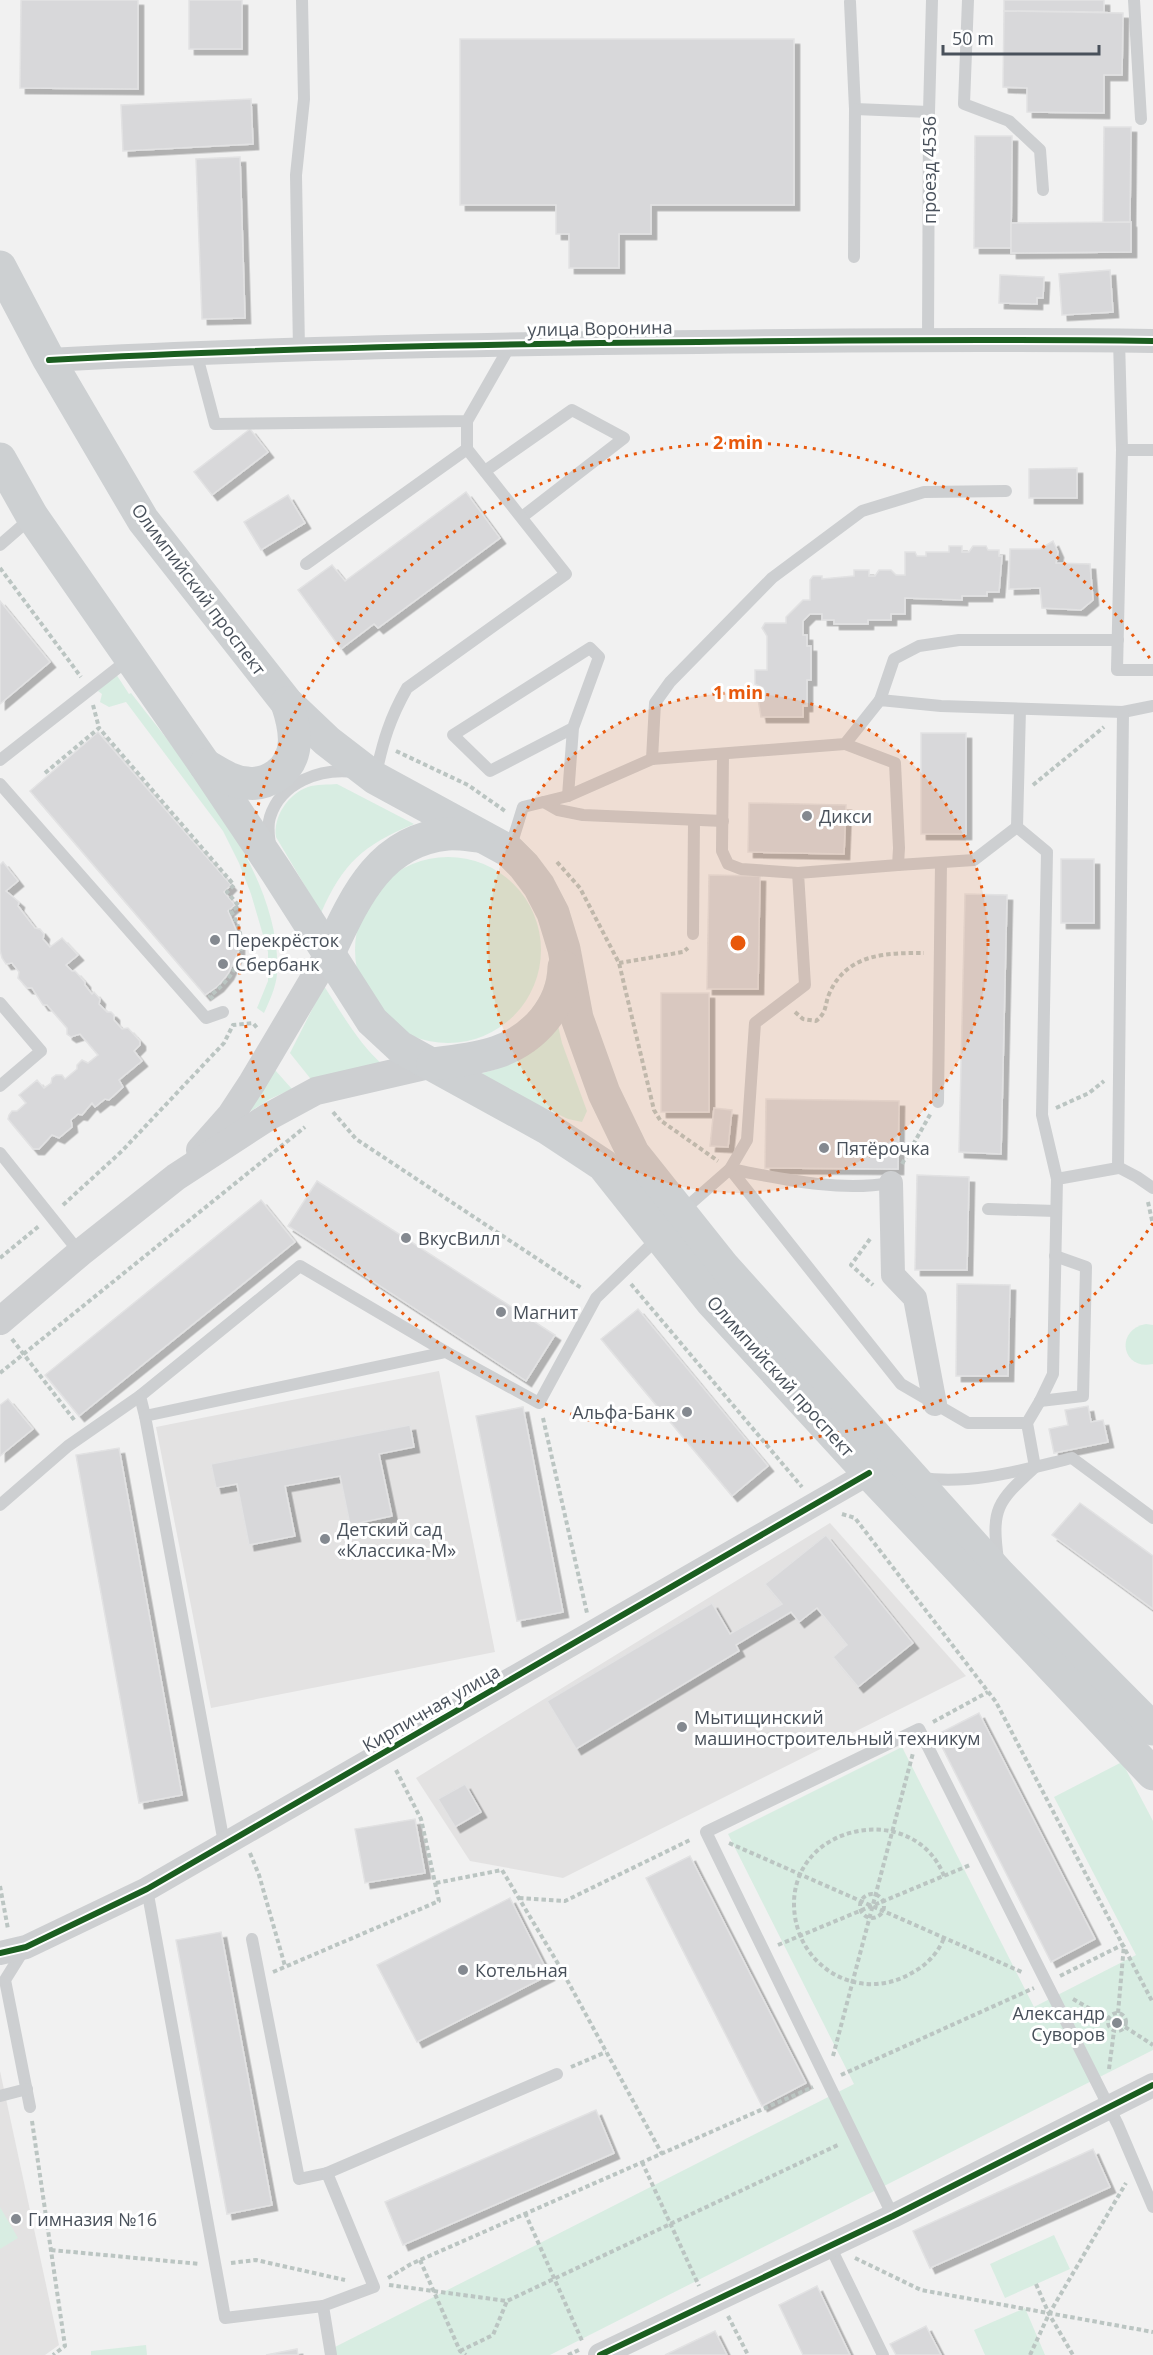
<svg xmlns="http://www.w3.org/2000/svg" width="1153" height="2355" viewBox="0 0 1153 2355" font-family="'Open Sans',sans-serif">
<defs>
<filter id="shadow"><feDropShadow dx="5.5" dy="5.5" stdDeviation="0" flood-color="#0004"/></filter>
</defs>
<rect width="100%" height="100%" fill="#f1f1f1"/>
<g fill="#e3e2e2">
<polygon points="439,1371 495,1652 211,1708 156,1427"/>
<polygon points="830,1523 966,1676 563,1878 470,1861 416,1778"/>
<polygon points="0,2071 59,2345 45,2355 0,2355"/>
</g>
<g fill="#d8ede2">
<path d="M 116,674 L 129,694 L 131,693 C 188,767 283,875 277,974 C 276,987 269,1002 264,1013 L 257,1008 L 268,981 L 268,952 L 251,894 L 239,863 L 223,831 L 126,702 L 109,707 L 100,702 L 102,694 L 98,691 Z"/>
<path d="M 337,784 L 414,824 C 363,845 343,863 321,913 L 276,837 C 273,817 288,794 308,787 C 316,784 328,785 337,784 Z"/>
<circle cx="448" cy="950" r="93"/>
<path d="M 324,986 C 343,1015 358,1043 384,1066 L 314,1083 L 290,1053 Z"/>
<polygon points="557,1021 562,1043 587,1111 582,1122 568,1119 476,1075 497,1069"/>
<polygon points="275,1070 292,1089 270,1099 246,1114"/>
<path d="M 1146,1324 L 1153,1325 L 1153,1364 C 1122,1371 1114,1330 1146,1324 Z"/>
<polygon points="902,1747 1034,2007 1136,1955 1054,1797 1122,1762 1153,1821 1153,2050 550,2355 334,2355 331,2349 854,2084 728,1834"/>
<polygon points="0,2207 18,2238 0,2249"/>
<polygon points="1054,2235 1070,2269 1005,2298 990,2264"/>
<polygon points="1025,2308 1045,2355 985,2355 974,2330"/>
<polygon points="146,2345 147,2355 91,2355 91,2351"/>
</g>
<g fill="#d8d8da" stroke="#e2e2e3" stroke-width="1.5" filter="url(#shadow)">
<polygon points="21,0 138,0 138,89 20,88"/>
<rect x="189" y="0" width="53" height="49"/>
<polygon points="1004,0 1104,0 1104,12 1004,11"/>
<polygon points="1004,11 1123,13 1122,75 1104,75 1104,113 1027,112 1027,88 1003,87"/>
<polygon points="460,39 794,39 794,205 651,205 651,234 619,234 619,268 569,268 569,234 556,234 556,205 460,205"/>
<polygon points="251,99 253,144 123,151 121,105"/>
<polygon points="1104,127 1131,127 1130,222 1103,223"/>
<polygon points="975,136 1012,136 1011,248 974,248"/>
<polygon points="240,157 245,318 202,319 196,159"/>
<polygon points="1131,222 1131,252 1011,253 1011,223"/>
<polygon points="1110,270 1113,312 1062,315 1059,274"/>
<polygon points="1000,275 1044,277 1043,298 1037,298 1037,304 999,303"/>
<polygon points="250,429 268,452 212,495 194,472"/>
<polygon points="1077,468 1077,498 1029,498 1029,469"/>
<polygon points="466,492 500,538 378,628 374,624 341,649 298,590 332,565 345,581"/>
<polygon points="288,495 305,523 261,550 244,522"/>
<polygon points="1053,541 1058,552 1056,563 1090,564 1093,600 1081,610 1042,608 1040,588 1009,589 1010,549 1040,549"/>
<polygon points="949,546 962,546 962,552 969,552 973,546 986,546 988,550 999,550 999,556 1002,556 999,592 987,592 987,596 962,596 962,600 905,598 905,614 891,614 891,620 868,620 868,624 834,624 834,620 822,620 822,614 810,614 803,621 803,635 807,635 807,646 811,646 811,680 807,680 807,706 803,706 803,717 761,717 757,693 763,693 763,688 755,684 755,670 767,670 767,636 762,628 765,623 786,623 786,617 803,600 810,600 810,580 813,576 822,576 822,579 854,576 854,570 869,570 869,576 875,576 879,570 891,570 896,575 905,575 905,552 915,552 917,556 926,556 926,552 949,552"/>
<polygon points="0,601 50,662 0,704"/>
<polygon points="98,732 231,885 224,892 235,905 228,911 239,937 239,950 228,974 218,986 205,995 30,791"/>
<rect x="921" y="733" width="45" height="101"/>
<polygon points="749,803 846,805 844,854 748,852"/>
<rect x="1061" y="859" width="33" height="64"/>
<polygon points="3,862 18,881 6,891 19,902 18,906 35,928 40,929 44,934 43,939 50,947 62,938 78,955 66,965 72,971 75,971 85,982 85,985 92,994 94,992 100,999 99,1004 107,1012 111,1012 114,1015 114,1020 122,1029 128,1028 140,1041 140,1045 134,1051 142,1061 119,1080 123,1087 109,1100 105,1099 95,1107 92,1103 82,1115 78,1114 71,1120 72,1127 59,1138 52,1135 39,1149 33,1149 8,1119 9,1115 12,1111 17,1111 26,1103 19,1095 37,1080 44,1088 51,1083 52,1078 56,1075 62,1075 65,1079 77,1069 77,1065 82,1060 88,1063 98,1055 80,1034 71,1037 67,1034 67,1028 47,1005 43,1005 32,988 27,988 18,978 19,972 12,963 6,964 2,958 0,950 0,865"/>
<polygon points="709,875 760,876 758,989 707,989"/>
<polygon points="965,894 1007,895 1001,1154 959,1152"/>
<rect x="661" y="993" width="48" height="119"/>
<polygon points="766,1099 899,1101 898,1169 765,1168"/>
<polygon points="714,1108 732,1110 728,1147 710,1146"/>
<polygon points="917,1175 969,1177 967,1270 915,1270"/>
<polygon points="317,1181 555,1335 526,1381 288,1226"/>
<polygon points="261,1200 295,1242 79,1416 45,1375"/>
<polygon points="957,1284 1010,1285 1008,1376 956,1376"/>
<polygon points="638,1309 768,1466 732,1496 601,1339"/>
<polygon points="8,1399 33,1429 0,1456 0,1405"/>
<polygon points="1088,1406 1091,1422 1103,1420 1108,1442 1054,1453 1049,1429 1068,1425 1065,1410"/>
<polygon points="523,1407 563,1612 517,1621 476,1416"/>
<polygon points="410,1425 414,1447 379,1454 392,1516 350,1525 340,1476 285,1486 295,1536 249,1545 237,1484 216,1488 211,1464"/>
<polygon points="119,1448 182,1795 139,1803 76,1455"/>
<polygon points="1080,1503 1153,1556 1153,1609 1052,1535"/>
<polygon points="826,1535 913,1643 858,1687 833,1657 847,1645 817,1608 799,1622 791,1612 736,1645 739,1651 576,1749 547,1701 712,1603 730,1634 782,1604 765,1584"/>
<polygon points="979,1713 1095,1939 1051,1962 936,1735"/>
<polygon points="465,1784 481,1812 455,1827 438,1799"/>
<polygon points="415,1819 425,1873 365,1883 355,1829"/>
<polygon points="690,1856 806,2083 762,2106 646,1878"/>
<polygon points="510,1898 549,1975 417,2042 377,1965"/>
<polygon points="221,1932 272,2205 227,2214 176,1940"/>
<polygon points="596,2110 614,2153 403,2245 385,2202"/>
<polygon points="1093,2149 1110,2187 930,2268 913,2231"/>
<polygon points="817,2286 850,2355 803,2355 779,2305"/>
<polygon points="926,2326 941,2355 896,2355 890,2344"/>
<polygon points="715,2331 727,2355 665,2355"/>
<polygon points="297,2349 298,2355 266,2355"/>
</g>
<g fill="none" stroke-linecap="round" stroke-linejoin="round">
<g stroke="#bbc5c2" stroke-width="4" stroke-dasharray="4.5 3" stroke-linecap="butt">
<polyline points="0,568 81,677"/>
<polyline points="93,705 99,728"/>
<polyline points="396,751 468,785 505,811"/>
<path d="M 45,773 L 99,728 L 234,885 L 227,892 L 239,906 L 231,911 C 251,946 240,972 210,996 L 213,999"/>
<polyline points="1033,785 1104,727"/>
<polyline points="557,862 580,888 619,963 654,1110 660,1120 718,1161"/>
<polyline points="619,963 683,952 688,948"/>
<path d="M 795,1012 L 803,1019 L 816,1021 C 828,1011 824,1005 830,992 C 848,953 887,953 924,953"/>
<polyline points="1056,1108 1089,1093 1104,1081"/>
<polyline points="333,1112 356,1139 583,1289"/>
<polyline points="902,1164 931,1113"/>
<polyline points="1148,1202 1153,1225"/>
<polyline points="63,1205 122,1151 224,1043 233,1025 253,1023 258,1029"/>
<polyline points="870,1239 851,1265 873,1285"/>
<polyline points="0,1258 39,1226"/>
<polyline points="631,1284 802,1487"/>
<polyline points="12,1339 75,1421"/>
<polyline points="0,1373 305,1127"/>
<polyline points="543,1418 587,1613"/>
<polyline points="842,1514 855,1518 996,1702 1153,2003"/>
<polyline points="933,1722 988,1692"/>
<polyline points="729,1843 1024,1973"/>
<polyline points="250,1853 259,1875 285,1966"/>
<path d="M 944,1876 C 915,1801 796,1822 794,1902 C 793,1967 861,2006 915,1971 C 928,1964 939,1951 944,1938"/>
<polyline points="436,1883 502,1870 560,1967 662,2154"/>
<polyline points="0,1886 8,1929"/>
<circle cx="872" cy="1906" r="12"/>
<polyline points="519,1898 565,1901 692,1839"/>
<polyline points="778,1945 970,1865"/>
<polyline points="273,1972 439,1901 421,1819 396,1770"/>
<polyline points="1060,1976 1124,1944"/>
<polyline points="1073,1999 1108,2019"/>
<circle cx="1117" cy="2022" r="9"/>
<polyline points="1118,2013 1124,1945"/>
<polyline points="1125,2027 1153,2045"/>
<polyline points="833,2056 913,1753"/>
<polyline points="571,2067 606,2052"/>
<polyline points="1109,2069 1114,2031"/>
<polyline points="841,2075 1034,1988"/>
<polyline points="32,2121 65,2346 53,2355"/>
<polyline points="642,2162 699,2286"/>
<polyline points="525,2213 583,2343"/>
<polyline points="51,2250 200,2264"/>
<polyline points="855,2258 921,2290 1153,2332"/>
<polyline points="420,2260 460,2351 466,2355"/>
<polyline points="231,2263 256,2260 345,2280"/>
<polyline points="388,2278 411,2264 813,2087"/>
<polyline points="1036,2284 1049,2314 1073,2355"/>
<polyline points="389,2285 507,2301 840,2144"/>
<polyline points="728,2316 748,2355"/>
<polyline points="460,2351 493,2335 507,2301"/>
<polyline points="568,2355 581,2349"/>
<polyline points="1030,2355 1049,2314 1126,2183"/>
</g>
<g stroke="#cdcfd1" stroke-width="12">
<polyline points="968,0 964,104 1009,121 1040,150 1043,190"/>
<polyline points="1134,0 1141,119"/>
<polyline points="850,2 855,109 929,112"/>
<polyline points="854,257 855,109"/>
<polyline points="928,340 929,112 932,0"/>
<polyline points="1119,340 1122,450 1153,450"/>
<polyline points="299,350 296,175 304,99 302,0"/>
<polyline points="196,352 215,424 467,421 511,344"/>
<polyline points="1122,450 1117,670 1153,670"/>
<polyline points="485,471 572,410 624,438 522,517"/>
<polyline points="0,545 31,518"/>
<polyline points="306,564 467,449 467,421"/>
<polyline points="880,700 894,659 919,646 959,640 1118,640"/>
<polyline points="1020,709 1017,827 1047,852 1042,1115 1057,1179"/>
<polyline points="723,754 722,851 728,864 741,869 798,873"/>
<polyline points="652,759 655,703 670,682 772,578 862,511 924,492 1006,491"/>
<polyline points="0,760 129,659"/>
<path d="M 376,774 C 383,741 390,718 407,688 L 566,574 L 467,449"/>
<polyline points="0,784 206,1018 223,1012"/>
<polyline points="568,796 573,728 490,771 453,735 590,648 599,657 573,728"/>
<polyline points="544,802 558,810 583,815 723,821"/>
<path d="M 270,845 C 269,837 267,826 270,817 C 281,782 320,768 354,772"/>
<polyline points="510,849 523,807 568,796 652,759 845,744 880,700 941,706 1123,712 1153,706"/>
<polyline points="898,865 974,860 1017,827"/>
<polyline points="693,934 694,820"/>
<polyline points="0,1003 41,1051 0,1086"/>
<polyline points="938,1102 941,863"/>
<polyline points="0,1153 80,1253"/>
<polyline points="1118,1167 1137,1177 1153,1188"/>
<path d="M 891,1183 C 838,1192 783,1179 730,1169 L 901,1384 L 968,1423 L 1027,1423"/>
<polyline points="988,1209 1056,1211"/>
<polyline points="681,1212 730,1169 747,1140 755,1023 805,985 798,873 898,865 899,848 895,763 845,744"/>
<polyline points="1040,1401 1083,1396 1086,1267 1055,1256"/>
<polyline points="145,1416 140,1396 300,1266 446,1352"/>
<path d="M 921,1478 C 973,1485 1022,1470 1072,1458 L 1153,1518"/>
<polyline points="0,1505 68,1446 140,1396"/>
<path d="M 998,1560 C 991,1508 997,1502 1035,1467 L 1027,1423 L 1040,1401 L 1053,1374 L 1057,1179 L 1118,1168 L 1123,712"/>
<polyline points="224,1843 145,1416 446,1352 539,1403 596,1298 659,1237"/>
<polyline points="147,1889 225,2318 323,2306"/>
<polyline points="252,1939 299,2179 327,2173 374,2287 323,2306 331,2355"/>
<polyline points="25,1948 5,1980 30,2107"/>
<polyline points="0,2096 27,2089"/>
<polyline points="327,2173 557,2074"/>
<polyline points="893,2216 706,1832 919,1729 1118,2125 1153,2207"/>
<polyline points="830,2246 883,2355"/>
</g>
<g stroke="#cdcfd1" stroke-width="24">
<path d="M 49,360 C 265,348 481,344 698,342 C 849,340 1001,339 1153,341"/>
<polyline points="891,1183 893,1275 915,1298 935,1404"/>
<polyline points="0,1953 26,1947 147,1889 869,1473"/>
<polyline points="600,2355 893,2216 1153,2085"/>
</g>
<g stroke="#cdcfd1" stroke-width="28">
<polyline points="200,1150 231,1115 252,1083 328,955"/>
<polyline points="0,1321 80,1253 176,1177 268,1117 316,1091 433,1064"/>
</g>
<g stroke="#cdd0d2" stroke-width="33">
<polyline points="0,267 49,360 143,520 287,703 327,741 375,778 509,851 524,866 539,886 553,913 564,949 577,1018 604,1093 633,1153 723,1266 1000,1575 1153,1729"/>
<polyline points="0,459 32,516 205,765 276,871 372,1021 400,1047 547,1128 603,1165 711,1301 869,1473 1153,1774"/>
<path d="M 205,765 C 219,773 231,782 247,783 C 259,785 268,781 277,775 C 302,757 295,727 287,703"/>
<path d="M 328,955 C 354,900 378,841 447,834 C 457,833 469,835 479,836"/>
<path d="M 433,1064 C 454,1061 477,1059 497,1052 C 534,1039 563,1007 564,967"/>
</g>
<defs>
<g id="cycleway">
<path d="M 49,360 C 265,348 481,344 698,342 C 849,340 1001,339 1153,341"/>
<polyline points="0,1953 26,1947 147,1889 869,1473"/>
<polyline points="600,2355 893,2216 1153,2085"/>
</g>
</defs>
<use href="#cycleway" stroke="#fff" stroke-width="10"/>
<use href="#cycleway" stroke="#1b5e20" stroke-width="6"/>
</g>
<circle cx="738" cy="943" r="250" fill="#e8590c" fill-opacity=".12"/>
<g fill="none" stroke="#e8590c" stroke-width="3" stroke-dasharray="3 6">
<circle cx="738" cy="943" r="250"/>
<path d="M1153 1223A500 500 0 1 1 1153 663"/>
</g>
<g fill="#848990" stroke="#fff" stroke-width="2">
<circle cx="807" cy="816" r="6"/>
<circle cx="215" cy="940" r="6"/>
<circle cx="223" cy="964" r="6"/>
<circle cx="824" cy="1148" r="6"/>
<circle cx="406" cy="1238" r="6"/>
<circle cx="501" cy="1312" r="6"/>
<circle cx="687" cy="1412" r="6"/>
<circle cx="325" cy="1539" r="6"/>
<circle cx="682" cy="1727" r="6"/>
<circle cx="463" cy="1970" r="6"/>
<circle cx="1117" cy="2023" r="6"/>
<circle cx="16" cy="2219" r="6"/>
</g>
<g text-anchor="middle" dominant-baseline="central" stroke-width="6" stroke-linejoin="round" paint-order="stroke">
<g font-size="18" fill="#49515b" stroke="#fff">
<text transform="translate(929 170) rotate(-90)">проезд 4536</text>
<text transform="translate(600 328) rotate(-1)">улица Воронина</text>
<text transform="translate(199 589) rotate(53)">Олимпийский проспект</text>
<text transform="translate(781 1376) rotate(48)">Олимпийский проспект</text>
<text transform="translate(431 1708) rotate(-30)">Кирпичная улица</text>
</g>
<g font-size="18" fill="#49515b" stroke="#fff" text-anchor="start">
<text x="819" y="816">Дикси</text>
<text x="227" y="940">Перекрёсток</text>
<text x="235" y="964">Сбербанк</text>
<text x="836" y="1148">Пятёрочка</text>
<text x="418" y="1238">ВкусВилл</text>
<text x="513" y="1312">Магнит</text>
<text x="675" y="1412" text-anchor="end">Альфа-Банк</text>
<text x="337" y="1529">Детский сад<tspan x="337" dy="21">«Классика-М»</tspan></text>
<text x="694" y="1717">Мытищинский<tspan x="694" dy="21">машиностроительный техникум</tspan></text>
<text x="475" y="1970">Котельная</text>
<text x="1105" y="2013" text-anchor="end">Александр<tspan x="1105" dy="21">Суворов</tspan></text>
<text x="28" y="2219">Гимназия №16</text>
</g>
</g>
<circle cx="738" cy="943" r="9" fill="#e8590c" stroke="#fff" stroke-width="3"/>
<g font-size="18" text-anchor="middle" font-weight="bold" fill="#e8590c" stroke="#fff" stroke-width="6" stroke-linejoin="round" paint-order="stroke">
<text x="738" y="449">2 min</text>
<text x="738" y="699">1 min</text>
</g>
<path d="M943 45v9h156v-9" fill="none" stroke="#49515b" stroke-width="3"/>
<text x="952" y="45" font-size="18" fill="#49515b" stroke="#ffffff" stroke-width="4.5" paint-order="stroke">50 m</text>
</svg>
